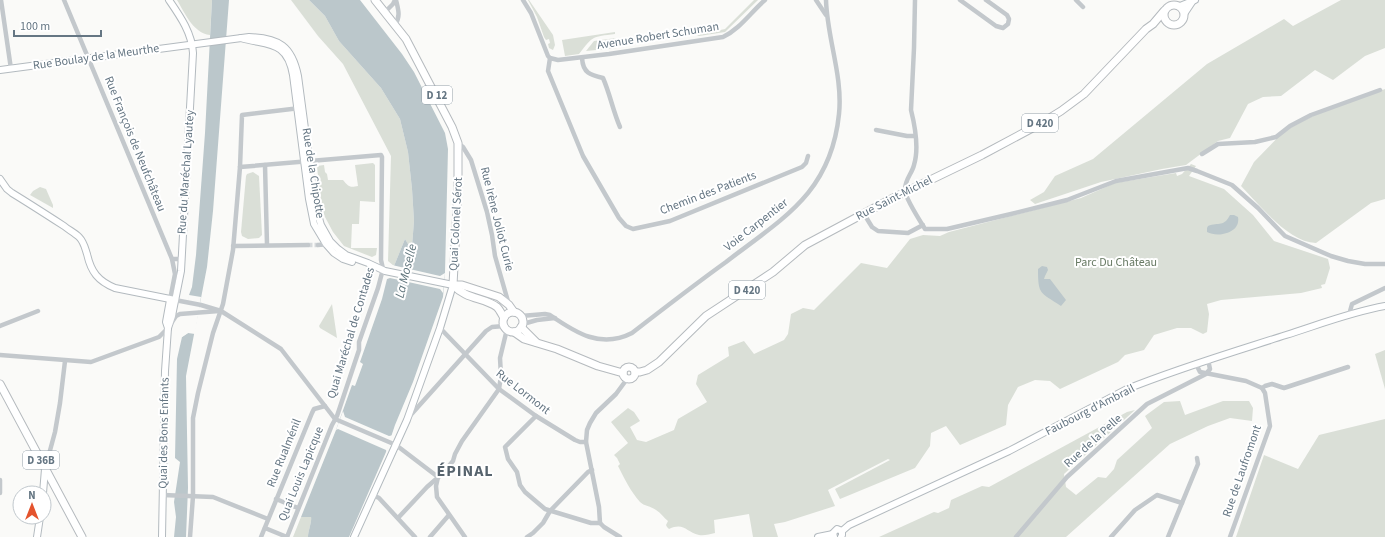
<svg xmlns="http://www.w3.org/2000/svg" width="1385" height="537" viewBox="0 0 1385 537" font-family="'Source Sans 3',sans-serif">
<rect width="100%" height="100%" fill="#fafaf8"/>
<g fill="#dadfd7">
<path d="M 177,0 L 212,0 L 210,35 C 193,33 185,13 177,0 Z"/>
<polygon points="291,0 309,0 325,16 339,41 381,88 400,119 408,152 412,189 414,221 412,246 409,247 405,239 394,266 388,261 391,156 343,64 318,36"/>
<polygon points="528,0 529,0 553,35 555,45 553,50 549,48 548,44 550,43 549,39 546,40 544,37 537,17"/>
<polygon points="754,0 758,0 725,32 699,36 697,35 725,29"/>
<polygon points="1341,0 1385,0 1385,48 1365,56 1333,80 1315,70 1281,96 1263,97 1248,104 1230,138 1218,141 1186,165 1162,169 1101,182 1035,204 1030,200 1044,192 1055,176 1093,159 1207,64 1284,19 1293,26"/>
<path d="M 615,32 L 615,34 C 592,37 594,35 579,54 L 565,56 L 562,40 Z"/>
<polygon points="616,38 617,48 586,51 594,41"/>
<path d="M 1385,89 L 1385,199 L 1371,203 L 1316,243 C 1288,242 1260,205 1241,186 L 1254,162 L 1284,131 L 1315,115 Z"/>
<path d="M 373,163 L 375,165 L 375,202 L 360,201 L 359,224 L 352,224 L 351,248 L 377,248 L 376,255 L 372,257 L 344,246 L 333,232 L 325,217 L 321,205 L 317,166 L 324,165 L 325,172 L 327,174 L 328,180 L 343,180 C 348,186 349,188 358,186 L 355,165 Z"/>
<path d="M 1191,164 L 1196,166 L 1189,176 L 1224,189 L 1253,215 L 1274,241 L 1328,259 L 1330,268 L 1325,284 L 1321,285 L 1322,288 L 1301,293 L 1221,300 L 1207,304 L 1209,314 L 1207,332 L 1203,334 L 1191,328 L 1177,328 L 1154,335 L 1144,350 L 1125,355 L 1118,362 L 1060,389 L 1050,381 L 1035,380 L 1018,387 L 1008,405 L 1006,425 L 960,445 L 946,426 L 931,433 L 930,446 L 915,468 L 840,499 L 835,489 L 890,460 L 888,459 L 828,490 L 835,506 L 785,522 L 774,524 L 778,537 L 753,537 L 749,514 L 714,520 L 715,533 C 710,534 704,536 699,535 C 686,532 684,522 669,529 L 667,527 L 666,525 L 668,521 C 664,518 661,513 656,510 C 651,506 644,506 640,502 C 631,492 624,478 618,466 L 620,464 L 617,458 L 614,455 L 628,443 L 611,422 L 628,408 L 634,412 L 640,421 L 630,427 L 637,440 L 646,442 L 674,430 L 678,419 L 707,402 L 696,384 L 698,375 L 729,356 L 728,347 L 744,341 L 754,354 L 784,340 L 788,334 L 791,314 L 803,308 L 814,310 L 861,263 L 887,268 L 910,239 L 923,235 L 940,236 L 949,232 L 1081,198 L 1115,183 L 1176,173 L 1177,176 L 1182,174 Z"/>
<polygon points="253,172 259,176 262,235 259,238 248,239 242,236 241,232 246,176 247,174"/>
<polygon points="40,187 46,189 53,205 53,208 30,195 33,191"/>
<polygon points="332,304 337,338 320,328 319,326"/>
<polygon points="1385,350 1385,389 1375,354"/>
<polygon points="1180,401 1185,415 1223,401 1249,401 1253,408 1252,421 1230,418 1208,426 1170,444 1066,537 879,537 934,512 938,513 949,508 951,500 982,486 989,487 1127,412 1135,410 1064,474 1066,487 1076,495 1098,477 1106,478 1114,469 1117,460 1152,428 1145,416 1164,402"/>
<polygon points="1385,419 1385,537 1236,537 1264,455 1298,469 1319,435"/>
<path d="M 301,517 L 311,517 C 312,522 308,531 308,537 L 293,537 Z"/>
</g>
<g fill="#bbc7cb">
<polygon points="212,0 229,0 213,211 207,267 186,376 188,488 186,537 174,537 176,517 174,502 180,462 175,458 177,359 182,337 188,333 189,295 192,287 196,255 205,133"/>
<path d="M 309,0 L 360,0 L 402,54 L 414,72 L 445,133 L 448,149 L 445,273 L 443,297 L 413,382 L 395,425 L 386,452 L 349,537 L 308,537 C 308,531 312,522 311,517 L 301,517 L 295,532 L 336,430 L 352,385 L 355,386 L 363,364 L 360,362 L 382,299 L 387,279 L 394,266 L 405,239 L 409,246 L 412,246 L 414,221 L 412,189 L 408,152 L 400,119 L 381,88 L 339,41 L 325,16 Z"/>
<path d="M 1230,215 L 1234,215 L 1238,217 C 1241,233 1218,238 1207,232 L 1207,228 L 1208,226 C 1219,222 1224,227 1230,215 Z"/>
<path d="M 1042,266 L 1047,267 L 1048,270 L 1045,276 L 1044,279 L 1050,279 L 1066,300 L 1061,306 C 1040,292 1038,295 1038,269 Z"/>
</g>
<g fill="#fafaf8">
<polygon points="392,265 440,276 445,273 443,293 440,289 390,278 387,279 387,274"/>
<polygon points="189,295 201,297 195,334 188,333 182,337 182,334 186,332 187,308"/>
<polygon points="343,411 345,417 389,436 394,435 386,452 386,450 338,429 336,430"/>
</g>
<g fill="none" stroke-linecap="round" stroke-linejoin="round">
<polyline stroke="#d5d9db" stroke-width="4.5" stroke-dasharray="4.5 2" stroke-linecap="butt" points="308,245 318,245"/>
<defs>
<g id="secondary">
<polyline points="1180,6 1195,0"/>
<polyline points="1184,14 1192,2"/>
<path d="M 241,38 C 268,46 287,40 293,75 L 309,199 L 314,224 L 326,244 L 334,253 L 343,259 L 352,262"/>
<path d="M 0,70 L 249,37 C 279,38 292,46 298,76 L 315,204 L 321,225 L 330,241 L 338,249 L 346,255 L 368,263 L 385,271 L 453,285 L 440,328 L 407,420 L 354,537"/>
<path d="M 0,179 L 7,189 L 12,193 C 30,204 47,215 64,226 C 69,230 75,233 79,237 C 84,242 85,248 87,254 C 91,272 98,281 115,288 L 175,300"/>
<polyline points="168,328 166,322 170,300"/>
<polyline points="43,493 45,469"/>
<path d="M 842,531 L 849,525 L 1009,451 L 1127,389 C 1179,368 1233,352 1286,335 C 1318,325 1351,312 1385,306"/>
<polyline points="37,537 40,517"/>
<path d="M 162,537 L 165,371 L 168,328 L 172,316 L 181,271 L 193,53 C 192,33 180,16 169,0"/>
<polyline points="818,537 833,534"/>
<polyline points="834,537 833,533 837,529 842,531 842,535 841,537"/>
</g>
<g id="primary">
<polyline points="375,0 406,39 452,127 458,143 458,189 453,285"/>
<circle cx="1174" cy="15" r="10"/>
<polyline points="453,285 462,285 499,297 509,305 514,312"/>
<path d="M 453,285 C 467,300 483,297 497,307 C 500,310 502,315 504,318"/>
<circle cx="513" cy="322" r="10"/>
<polyline points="521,327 536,342"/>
<polyline points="514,332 524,339 557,349 598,366 623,373"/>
<circle cx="629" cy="373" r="6"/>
<polyline points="635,372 640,372 647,370 659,362 706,316 773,272 805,245 891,199 982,155 1040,124 1061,111 1084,94 1146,29 1153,24 1164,11"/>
<polyline points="0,384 82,537"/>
</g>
</defs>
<use href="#secondary" stroke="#b3babf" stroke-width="8"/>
<use href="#primary" stroke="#b5babe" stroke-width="9"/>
<g stroke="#c3c8cc" stroke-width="4.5">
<polyline points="1,0 11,69"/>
<polyline points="64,0 172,259 181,259"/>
<path d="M 523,0 L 531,13 L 548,56 L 550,58 L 558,60 L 609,54 L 723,37 C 740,29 751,12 765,0"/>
<polyline points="816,0 826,15"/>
<path d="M 915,0 L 914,48 L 911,110 C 915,126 919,149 914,165 C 912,174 904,180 905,191 C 906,199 920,221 925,229 L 947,229 L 1011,214 L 1067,200 L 1116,181 L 1188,168 L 1197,171 L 1232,185 L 1258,208 L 1285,236 L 1331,256 L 1348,261 L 1365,264 L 1385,264"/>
<polyline points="960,0 996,26 1003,28 1008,24 1009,19 1007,15 986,0"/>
<polyline points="1076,0 1083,7"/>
<polyline points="385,12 393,4 395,0"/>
<path d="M 395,25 C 401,16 398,9 396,0"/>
<polyline points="550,58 548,71 583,156 619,218 626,226 633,229 670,221 802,167 806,163 808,156"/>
<path d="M 582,58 C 583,73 590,75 603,78 C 610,94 613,111 620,127"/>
<polyline points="876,130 907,136 915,136"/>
<polyline points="458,143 463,147 471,160 487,212 492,235 495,256 509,305"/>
<polyline points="1202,154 1218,144 1255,142 1276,137 1290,126 1311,115 1380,90"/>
<polyline points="265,165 267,245"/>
<polyline points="240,167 369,156 381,155 382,157 381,260 383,269 378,288 359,342 359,350 337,416 332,425 287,537"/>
<polyline points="864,214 872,227 878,231 908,233 923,225"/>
<polyline points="318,245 329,244"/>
<polyline points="233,246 308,245"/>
<polyline points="170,300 175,274 172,259"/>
<polyline points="175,300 201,305 221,311 281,349 335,419 396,445 438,477 436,486 437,497 465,537"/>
<polyline points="1349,315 1352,304 1385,288"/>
<path d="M 521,316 L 545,314 L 550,315 C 576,333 601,349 632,333 C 663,309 694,285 726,262 C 783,218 831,193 839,114 C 843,76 827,38 826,0"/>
<polyline points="523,324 537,320 555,318"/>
<polyline points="0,326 38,311"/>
<polyline points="440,328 499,389 536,416 575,440 580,442 586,442"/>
<polyline points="0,355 91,362 159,337 168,328 176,316 180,314 219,311"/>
<polyline points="1196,364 1200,372 1246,381 1262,388 1265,393 1270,426 1230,537"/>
<polyline points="1262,388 1265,386 1272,384 1284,388 1348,367"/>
<polyline points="536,416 505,447 508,459 517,472 520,485 525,492 545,509 591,523 600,523 604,527 620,537"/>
<polyline points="408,418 486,331 492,327 504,326"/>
<polyline points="45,469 55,432 60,403 65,361"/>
<polyline points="0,480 0,493"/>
<polyline points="163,495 213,497 268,519"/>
<polyline points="373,495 379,498 415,537"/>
<polyline points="276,499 298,508"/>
<polyline points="398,518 427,487 442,474 453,461 455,454 462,441 499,389 501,376 500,358 507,329"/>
<polyline points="600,523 599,507 586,442 587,430 590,423 596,413 616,394 627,379"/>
<polyline points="265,528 287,537"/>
<polyline points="190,537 193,496 193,418 198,393 213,333 223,304 233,250 240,167 242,115 300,108"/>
<polyline points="261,537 312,413 314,409 325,406"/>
<polyline points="430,537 449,515"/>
<polyline points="527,537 533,533 543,523 550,511 588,472 592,470"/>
<polyline points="1016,537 1067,477 1147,404 1206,374 1210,369 1208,360"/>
<polyline points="1111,537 1135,510 1157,495 1182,503"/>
<polyline points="1168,537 1198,464 1197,458"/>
</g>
<use href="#secondary" stroke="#fff" stroke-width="6"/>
<use href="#primary" stroke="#fff" stroke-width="7"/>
</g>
<g text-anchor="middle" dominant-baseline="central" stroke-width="4" stroke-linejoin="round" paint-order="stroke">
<g fill="#fff" stroke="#939fa8" stroke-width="1">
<rect x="422" y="86" width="30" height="18" rx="3"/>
<rect x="1022" y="114" width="36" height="18" rx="3"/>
<rect x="729" y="281" width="36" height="18" rx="3"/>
<rect x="23" y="451" width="36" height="18" rx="3"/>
</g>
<g font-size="11" font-weight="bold" fill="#657683">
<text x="437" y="95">D 12</text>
<text x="1040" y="123">D 420</text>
<text x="747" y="290">D 420</text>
<text x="41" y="460">D 36B</text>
</g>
<g font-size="12" fill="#657683" stroke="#fff">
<text transform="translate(658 36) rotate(-9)">Avenue Robert Schuman</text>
<text transform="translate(96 57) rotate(-8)">Rue Boulay de la Meurthe</text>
<text transform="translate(135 144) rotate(68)">Rue François de Neufchâteau</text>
<text transform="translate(186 172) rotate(-86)">Rue du Maréchal Lyautey</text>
<text transform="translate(313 173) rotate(81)">Rue de la Chipotte</text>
<text transform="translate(708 193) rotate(-21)">Chemin des Patients</text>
<text transform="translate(894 198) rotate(-27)">Rue Saint-Michel</text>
<text transform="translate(497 219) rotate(76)">Rue Irène Joliot Curie</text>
<text transform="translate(456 224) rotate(-87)">Quai Colonel Sérot</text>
<text transform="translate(756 225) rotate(-38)">Voie Carpentier</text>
<text transform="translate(351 333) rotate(-73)">Quai Maréchal de Contades</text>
<text transform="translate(523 392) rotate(38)">Rue Lormont</text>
<text transform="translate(1090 410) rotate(-27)">Faubourg d'Ambrail</text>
<text transform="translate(164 433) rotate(-89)">Quai des Bons Enfants</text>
<text transform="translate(1093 441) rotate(-42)">Rue de la Pelle</text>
<text transform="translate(284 453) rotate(-68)">Rue Rualménil</text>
<text transform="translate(1242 471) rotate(-71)">Rue de Laufromont</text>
<text transform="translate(301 474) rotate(-68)">Quai Louis Lapicque</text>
</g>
<g font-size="12" fill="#687a64" stroke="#fff">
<text x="1116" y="262">Parc Du Château</text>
</g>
<g font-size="13" font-style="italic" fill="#60757c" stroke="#fff">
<text transform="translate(406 271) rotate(-76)">La Moselle</text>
</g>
<g font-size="16" font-weight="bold" letter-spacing="1" fill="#57646e" stroke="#fff">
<text x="465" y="471">ÉPINAL</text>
</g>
</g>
<g transform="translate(32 505)"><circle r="19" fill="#ffffff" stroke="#c1c8cd"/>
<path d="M0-3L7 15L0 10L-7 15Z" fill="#e4532d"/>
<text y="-6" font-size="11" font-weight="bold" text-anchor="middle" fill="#657683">N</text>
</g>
<path d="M14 30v6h87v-6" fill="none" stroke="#657683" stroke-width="2"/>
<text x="20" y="30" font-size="12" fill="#657683" stroke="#ffffff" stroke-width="3" paint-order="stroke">100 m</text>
</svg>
